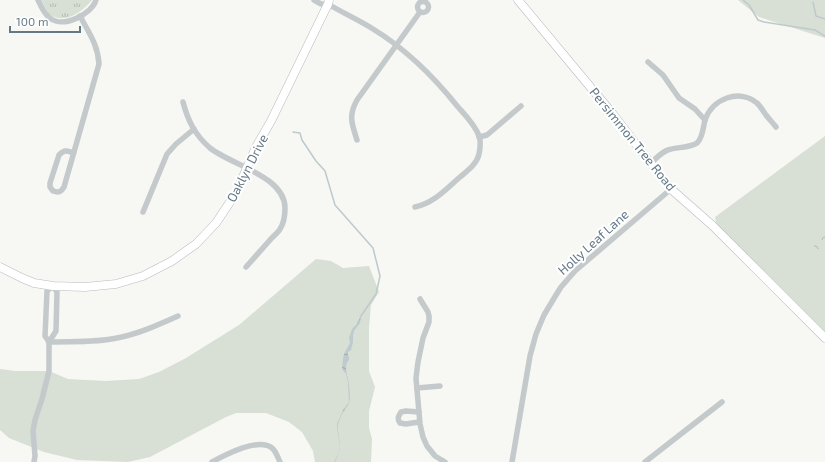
<svg xmlns="http://www.w3.org/2000/svg" width="825" height="462" viewBox="0 0 825 462" font-family="'Exo 2',sans-serif">
<defs>
<pattern id="forest-crowns" width="20" height="18" patternUnits="userSpaceOnUse"><rect width="20" height="18" fill="#d8dfd4"/><path d="M2 6a3 3 0 1 1 6 0M12 15a3 3 0 1 1 6 0" fill="none" stroke="#b3bab2"/></pattern>
<pattern id="park-tufts" width="24" height="20" patternUnits="userSpaceOnUse"><rect width="24" height="20" fill="#d8dfd4"/><path d="M3 7l-1-3M5 7V3M7 7l1-3M15 17l-1-3M17 17v-4M19 17l1-3" fill="none" stroke="#b3bab2"/></pattern>
<pattern id="water-ripples" width="26" height="14" patternUnits="userSpaceOnUse"><rect width="26" height="14" fill="#bdcace"/><path d="M2 4q2-2 4 0t4 0M15 11q2-2 4 0t4 0" fill="none" stroke="#9da9ad"/></pattern>
</defs>
<rect width="100%" height="100%" fill="#f7f7f3"/>
<g fill="#d8dfd4">
<polygon points="738,0 825,0 825,38 759,17"/>
<polygon points="825,136 825,334 717,228 715,217"/>
<polygon points="316,259 331,261 343,268 369,266 379,292 371,305 369,327 369,371 375,387 369,411 369,428 372,439 371,462 315,462 313,451 302,432 289,422 266,413 236,413 226,417 150,457 128,462 77,460 44,452 9,438 0,430 0,369 15,371 49,371 68,379 106,381 139,379 159,372 186,358 239,325"/>
</g>
<polygon fill="url(#forest-crowns)" points="825,231 825,249 817,250 813,245 813,238 819,233"/>
<path fill="url(#park-tufts)" d="M 41,0 L 92,0 C 84,10 71,20 58,18 C 54,17 52,16 49,14 C 46,10 44,4 41,0 Z"/>
<path fill="url(#water-ripples)" d="M 360,316 L 361,316 L 360,323 L 354,331 L 353,334 L 353,342 L 351,350 L 348,352 L 348,355 L 349,357 L 349,360 C 343,365 348,377 349,384 C 349,389 351,398 349,403 C 348,406 346,408 344,411 C 341,415 339,421 338,425 C 337,429 339,433 339,438 C 341,447 339,453 335,462 L 334,462 L 339,452 L 340,447 L 337,428 L 337,424 L 343,410 L 349,402 L 348,382 L 346,374 L 342,369 L 343,359 L 344,354 L 350,343 L 349,338 L 352,329 L 357,324 L 357,322 L 359,320 Z"/>
<g fill="none" stroke-linecap="round" stroke-linejoin="round">
<g stroke="#bdcace" stroke-width="1.5">
<polyline points="743,0 749,5 758,20 764,22 815,30 825,36"/>
<polyline points="813,2 816,16 825,19"/>
<polyline points="293,132 300,133 302,140 316,161 325,171 335,205 373,248 380,276 376,294 361,316"/>
</g>
<defs>
<g id="secondary">
<polyline points="518,0 612,113 641,151 671,189 713,226 825,338"/>
<polyline points="0,267 22,278 34,283 53,286 85,287 116,284 143,276 172,261 196,244 216,223 236,193 256,147 271,121 328,4 329,0"/>
</g>
</defs>
<use href="#secondary" stroke="#b6bcc0" stroke-width="9"/>
<g stroke="#c4c9cc" stroke-width="5.5">
<path d="M 38,0 C 41,6 44,14 50,18 C 63,29 92,14 96,0"/>
<path d="M 314,0 L 321,4 L 328,4 C 343,13 359,20 373,29 C 406,49 434,77 458,107 C 466,116 475,125 479,136 C 481,141 480,149 479,154 C 477,164 467,171 460,177 C 446,189 434,203 415,207"/>
<circle cx="423" cy="7" r="5.5"/>
<polyline points="648,62 663,75 679,98 695,109 705,120"/>
<path d="M 183,102 C 188,121 195,135 210,148 C 231,165 285,176 285,208 C 285,215 284,223 280,229 C 278,233 273,236 270,240 C 262,249 254,258 246,267"/>
<polyline points="479,137 487,135 521,106"/>
<path d="M 357,140 C 352,124 348,116 357,100 L 420,12"/>
<path d="M 74,153 C 67,151 65,149 59,155 L 50,183 L 50,187 L 53,191 C 59,193 61,192 64,187 L 99,64 C 98,45 89,33 80,16"/>
<path d="M 651,163 C 656,159 661,152 668,150 C 676,147 690,148 697,143 C 703,138 703,127 705,120 C 712,99 739,88 757,103 C 761,107 763,111 766,115 C 769,119 773,123 776,127"/>
<polyline points="143,212 167,154 176,144 194,129"/>
<polyline points="420,299 428,312 429,316 429,322 423,338 418,362 416,378 420,424 423,437 427,446 435,456 445,462"/>
<path d="M 49,342 C 71,341 95,343 117,338 C 138,334 158,325 178,316"/>
<polyline points="417,388 440,386"/>
<path d="M 419,412 L 406,411 L 401,412 C 398,417 397,419 400,423 L 406,424 L 419,422"/>
<polyline points="34,462 35,456 33,431 35,420 42,399 49,371 49,342 45,336 47,291 53,286 57,292 56,331 49,342"/>
<path d="M 212,462 C 225,455 258,437 272,448 C 276,451 278,458 280,462"/>
<polyline points="512,462 530,356 536,334 544,315 556,295 561,287 575,271 671,189"/>
<polyline points="645,462 722,402"/>
</g>
<use href="#secondary" stroke="#fff" stroke-width="8"/>
</g>
<g text-anchor="middle" dominant-baseline="central" stroke-width="4" stroke-linejoin="round" paint-order="stroke">
<g font-size="13" fill="#647987" stroke="#fff">
<text transform="translate(633 139) rotate(51)">Persimmon Tree Road</text>
<text transform="translate(247 168) rotate(-63)">Oaklyn Drive</text>
<text transform="translate(593 242) rotate(-42)">Holly Leaf Lane</text>
</g>
</g>
<path d="M10 26v6h70v-6" fill="none" stroke="#647987" stroke-width="2"/>
<text x="16" y="26" font-size="12" fill="#647987" stroke="#ffffff" stroke-width="3" paint-order="stroke">100 m</text>
</svg>
